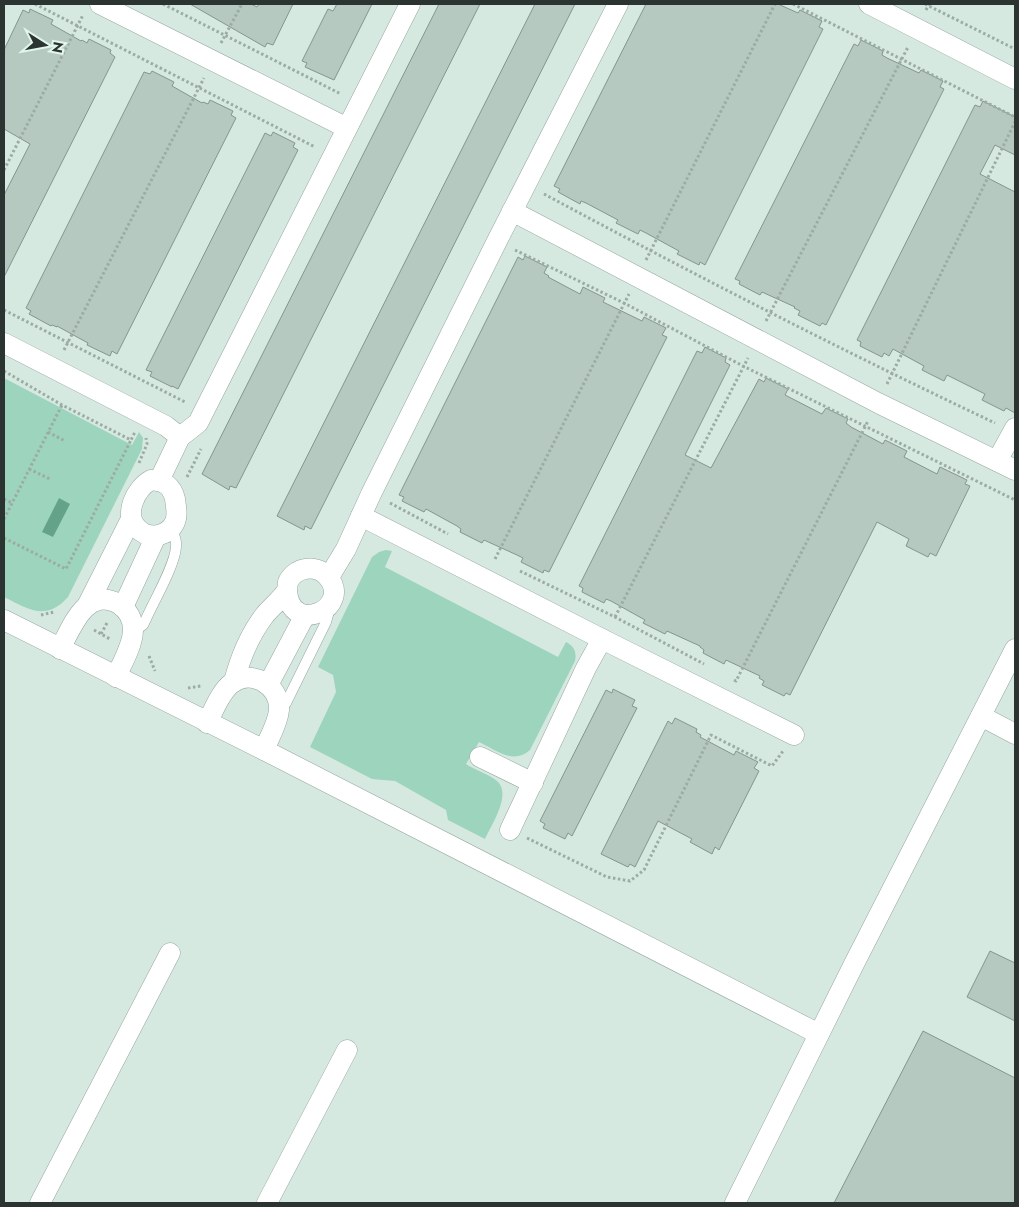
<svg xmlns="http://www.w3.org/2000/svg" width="1019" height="1207" viewBox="0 0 1019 1207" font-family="Jost,sans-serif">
<rect width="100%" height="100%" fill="#d6e9e1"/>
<g fill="#9dd4be">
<path d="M 4,378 L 132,445 L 139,432 L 143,438 L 142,449 L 68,597 C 46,622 28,609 4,597 Z"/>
<path d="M 386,550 L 392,551 L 385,567 L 558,657 L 566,642 C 574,646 577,652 575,661 L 530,750 C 513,765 496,750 479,742 L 466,764 C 475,770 489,774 497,781 C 512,794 492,824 485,839 L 448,820 L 446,810 L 395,781 L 372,779 L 310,747 L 336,692 L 333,675 L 318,667 L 372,557 L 379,552 Z"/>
</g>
<polygon fill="#64a28a" points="59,498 70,504 53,537 42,532"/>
<g fill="#b6c9c1" stroke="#84958e">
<polygon points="190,4 251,4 257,7 259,4 293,4 273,45 267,43 265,47"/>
<polygon points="337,4 372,4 334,80 305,67 307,63 302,61 328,9 333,11"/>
<polygon points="439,4 480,4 236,488 230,486 229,490 202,474"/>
<polygon points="535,4 575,4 311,529 305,526 304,530 277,516"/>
<polygon points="646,4 778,4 798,13 800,10 822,21 819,27 823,29 705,265 700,262 699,265 677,254 679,251 646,233 640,230 638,234 616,223 618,220 586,203 581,201 580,204 558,192 560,189 554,186"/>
<polygon points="30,9 53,20 51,24 81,41 82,40 87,43 89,39 111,50 110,53 115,57 4,277 4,195 30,144 4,129 4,50 23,10 29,13"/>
<polygon points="861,40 883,51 882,55 887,58 919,73 921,70 943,81 940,87 944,89 826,325 822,323 820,326 798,315 800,311 794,308 795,307 762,292 760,295 739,284 740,281 735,279 854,44 858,46"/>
<polygon points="152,71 174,82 172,86 202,103 203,102 208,104 210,100 233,111 231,115 236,118 117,354 112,351 110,356 87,345 88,343 57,326 57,327 52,325 51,326 29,314 31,311 26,308 144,72 150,74"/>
<polygon points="983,101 1015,117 1015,155 995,145 980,174 1015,192 1015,413 1006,408 1004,411 982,400 985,394 947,375 944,381 922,370 924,366 893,349 889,356 884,353 882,357 860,346 861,342 857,340 975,105 980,107"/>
<polygon points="273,132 295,143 293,147 298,150 178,389 172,386 172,387 150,376 152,372 146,370 265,133 271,136"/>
<polygon points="525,256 547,267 544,273 549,276 548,277 580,294 583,287 605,298 603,302 642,321 644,317 666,328 662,335 667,337 549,572 544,570 543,573 521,562 523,558 517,555 484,540 482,543 460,532 461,529 457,526 426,509 424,512 402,501 404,497 399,495 518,257 523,260"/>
<polygon points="705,347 726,358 725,362 730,365 685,455 711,468 759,379 764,382 766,378 788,389 785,395 822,414 826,408 848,419 846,423 851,427 883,444 885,440 907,451 904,457 937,474 940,467 967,480 965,484 970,486 936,556 930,553 928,557 906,546 909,539 877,522 790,695 786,693 784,696 762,685 764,681 759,678 760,676 726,660 724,664 703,653 704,650 700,647 700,646 667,631 665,634 643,623 645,620 611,601 606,599 604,603 582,592 583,588 579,586 697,351 702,353"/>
<polygon points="613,689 635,700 632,706 637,708 572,836 568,833 565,839 543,828 545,824 540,821 606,690 612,693"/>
<polygon points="675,718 697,729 696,732 701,735 700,737 734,755 736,751 758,762 754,768 759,771 719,850 715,847 712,854 690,842 692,839 658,821 635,867 630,864 628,867 601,854 668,721 672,724"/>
<polygon points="990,951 1015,963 1015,1021 967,997"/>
<polygon points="923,1031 1015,1078 1015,1203 834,1203"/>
</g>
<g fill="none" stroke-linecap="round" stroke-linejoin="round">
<defs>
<g id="service">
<path d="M 133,632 L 143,625 L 146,619 C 154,601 175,565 176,547 C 177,540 174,535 171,528"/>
<polyline points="279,709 286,703 326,622 328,615 327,608"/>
</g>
<g id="minor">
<polyline points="100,4 347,128"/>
<polyline points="869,4 1015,79"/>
<polyline points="512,211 878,403 1015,470"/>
<polyline points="4,343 166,426 180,437"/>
<polyline points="997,461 1015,428"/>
<path d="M 151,480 C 165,481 172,486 175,499 C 176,507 178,515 175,522 C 168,537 148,540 137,528 C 123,514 136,488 151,480 Z"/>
<polyline points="159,481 180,437 198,423 410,4"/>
<polyline points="361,516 602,639 794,735"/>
<polyline points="329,577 346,549 371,494 497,241 618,4"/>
<polyline points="88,604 131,519"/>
<polyline points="123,607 156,536"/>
<polyline points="4,620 264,750 819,1034"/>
<path d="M 60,649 C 72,627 86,586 119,604 C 128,610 133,620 133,630 C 133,645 122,663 116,677"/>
<path d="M 234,682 C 240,658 249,636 264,616 C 270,608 283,598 287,590 C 288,588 287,585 288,582 C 295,567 316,564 327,576 C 355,607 290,638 287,590"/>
<polyline points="268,685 305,615"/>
<polyline points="981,716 1015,734"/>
<path d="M 207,723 C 214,710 220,692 232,683 C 252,669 280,685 279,710 C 278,723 269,738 264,750"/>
<polyline points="480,757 533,783"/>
<polyline points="510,830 586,668 602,639"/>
<polyline points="40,1203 170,953"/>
<polyline points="267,1203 347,1050"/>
<polyline points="735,1203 854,964 1015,649"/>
</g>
</defs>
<use href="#service" stroke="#95a7a0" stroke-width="11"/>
<use href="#minor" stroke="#95a7a0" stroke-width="21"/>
<g stroke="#9caba5" stroke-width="3" stroke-dasharray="2.5 2.5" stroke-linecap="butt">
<polyline points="35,4 315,147"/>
<polyline points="163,4 341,94"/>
<polyline points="793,4 1015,117"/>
<polyline points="925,4 1015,49"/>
<polyline points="926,10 929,4"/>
<polyline points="221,43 242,4"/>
<polyline points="4,170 83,15"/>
<path d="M 544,194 C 693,274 843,351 995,423"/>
<polyline points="515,250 624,303 743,366 1015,500"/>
<polyline points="646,260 775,4"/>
<polyline points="4,310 185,402"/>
<polyline points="766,321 908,47"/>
<polyline points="64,350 204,78"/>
<polyline points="4,371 62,405 131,440 135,432"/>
<polyline points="887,384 1015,122"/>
<polyline points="48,432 65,441"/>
<polyline points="139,463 147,444 146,438"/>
<polyline points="29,469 50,479"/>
<polyline points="187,477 201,449"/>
<polyline points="4,499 12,503"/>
<polyline points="390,503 448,534"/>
<polyline points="4,519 62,405"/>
<polyline points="4,538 66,569 131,440"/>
<polyline points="495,559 629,294"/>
<polyline points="520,571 615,617 704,664"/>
<polyline points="41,615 54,612"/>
<polyline points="615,617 748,358"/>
<polyline points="94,630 110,639"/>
<polyline points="101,634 108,621"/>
<polyline points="149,656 155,671"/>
<polyline points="734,680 736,681 868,421"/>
<polyline points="188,688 201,686"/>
<polyline points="527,838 607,877 630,881 644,870 711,735 772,766 783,751"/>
</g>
<use href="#service" stroke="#fff" stroke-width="10"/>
<use href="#minor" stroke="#fff" stroke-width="20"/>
</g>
<rect width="1019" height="1207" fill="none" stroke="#2c3431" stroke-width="10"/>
<g transform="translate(45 45) rotate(101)" stroke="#e3f6ee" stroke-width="4" paint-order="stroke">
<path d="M0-4L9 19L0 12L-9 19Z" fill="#2c3431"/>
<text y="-8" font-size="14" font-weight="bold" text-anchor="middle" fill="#2c3431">N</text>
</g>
</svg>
